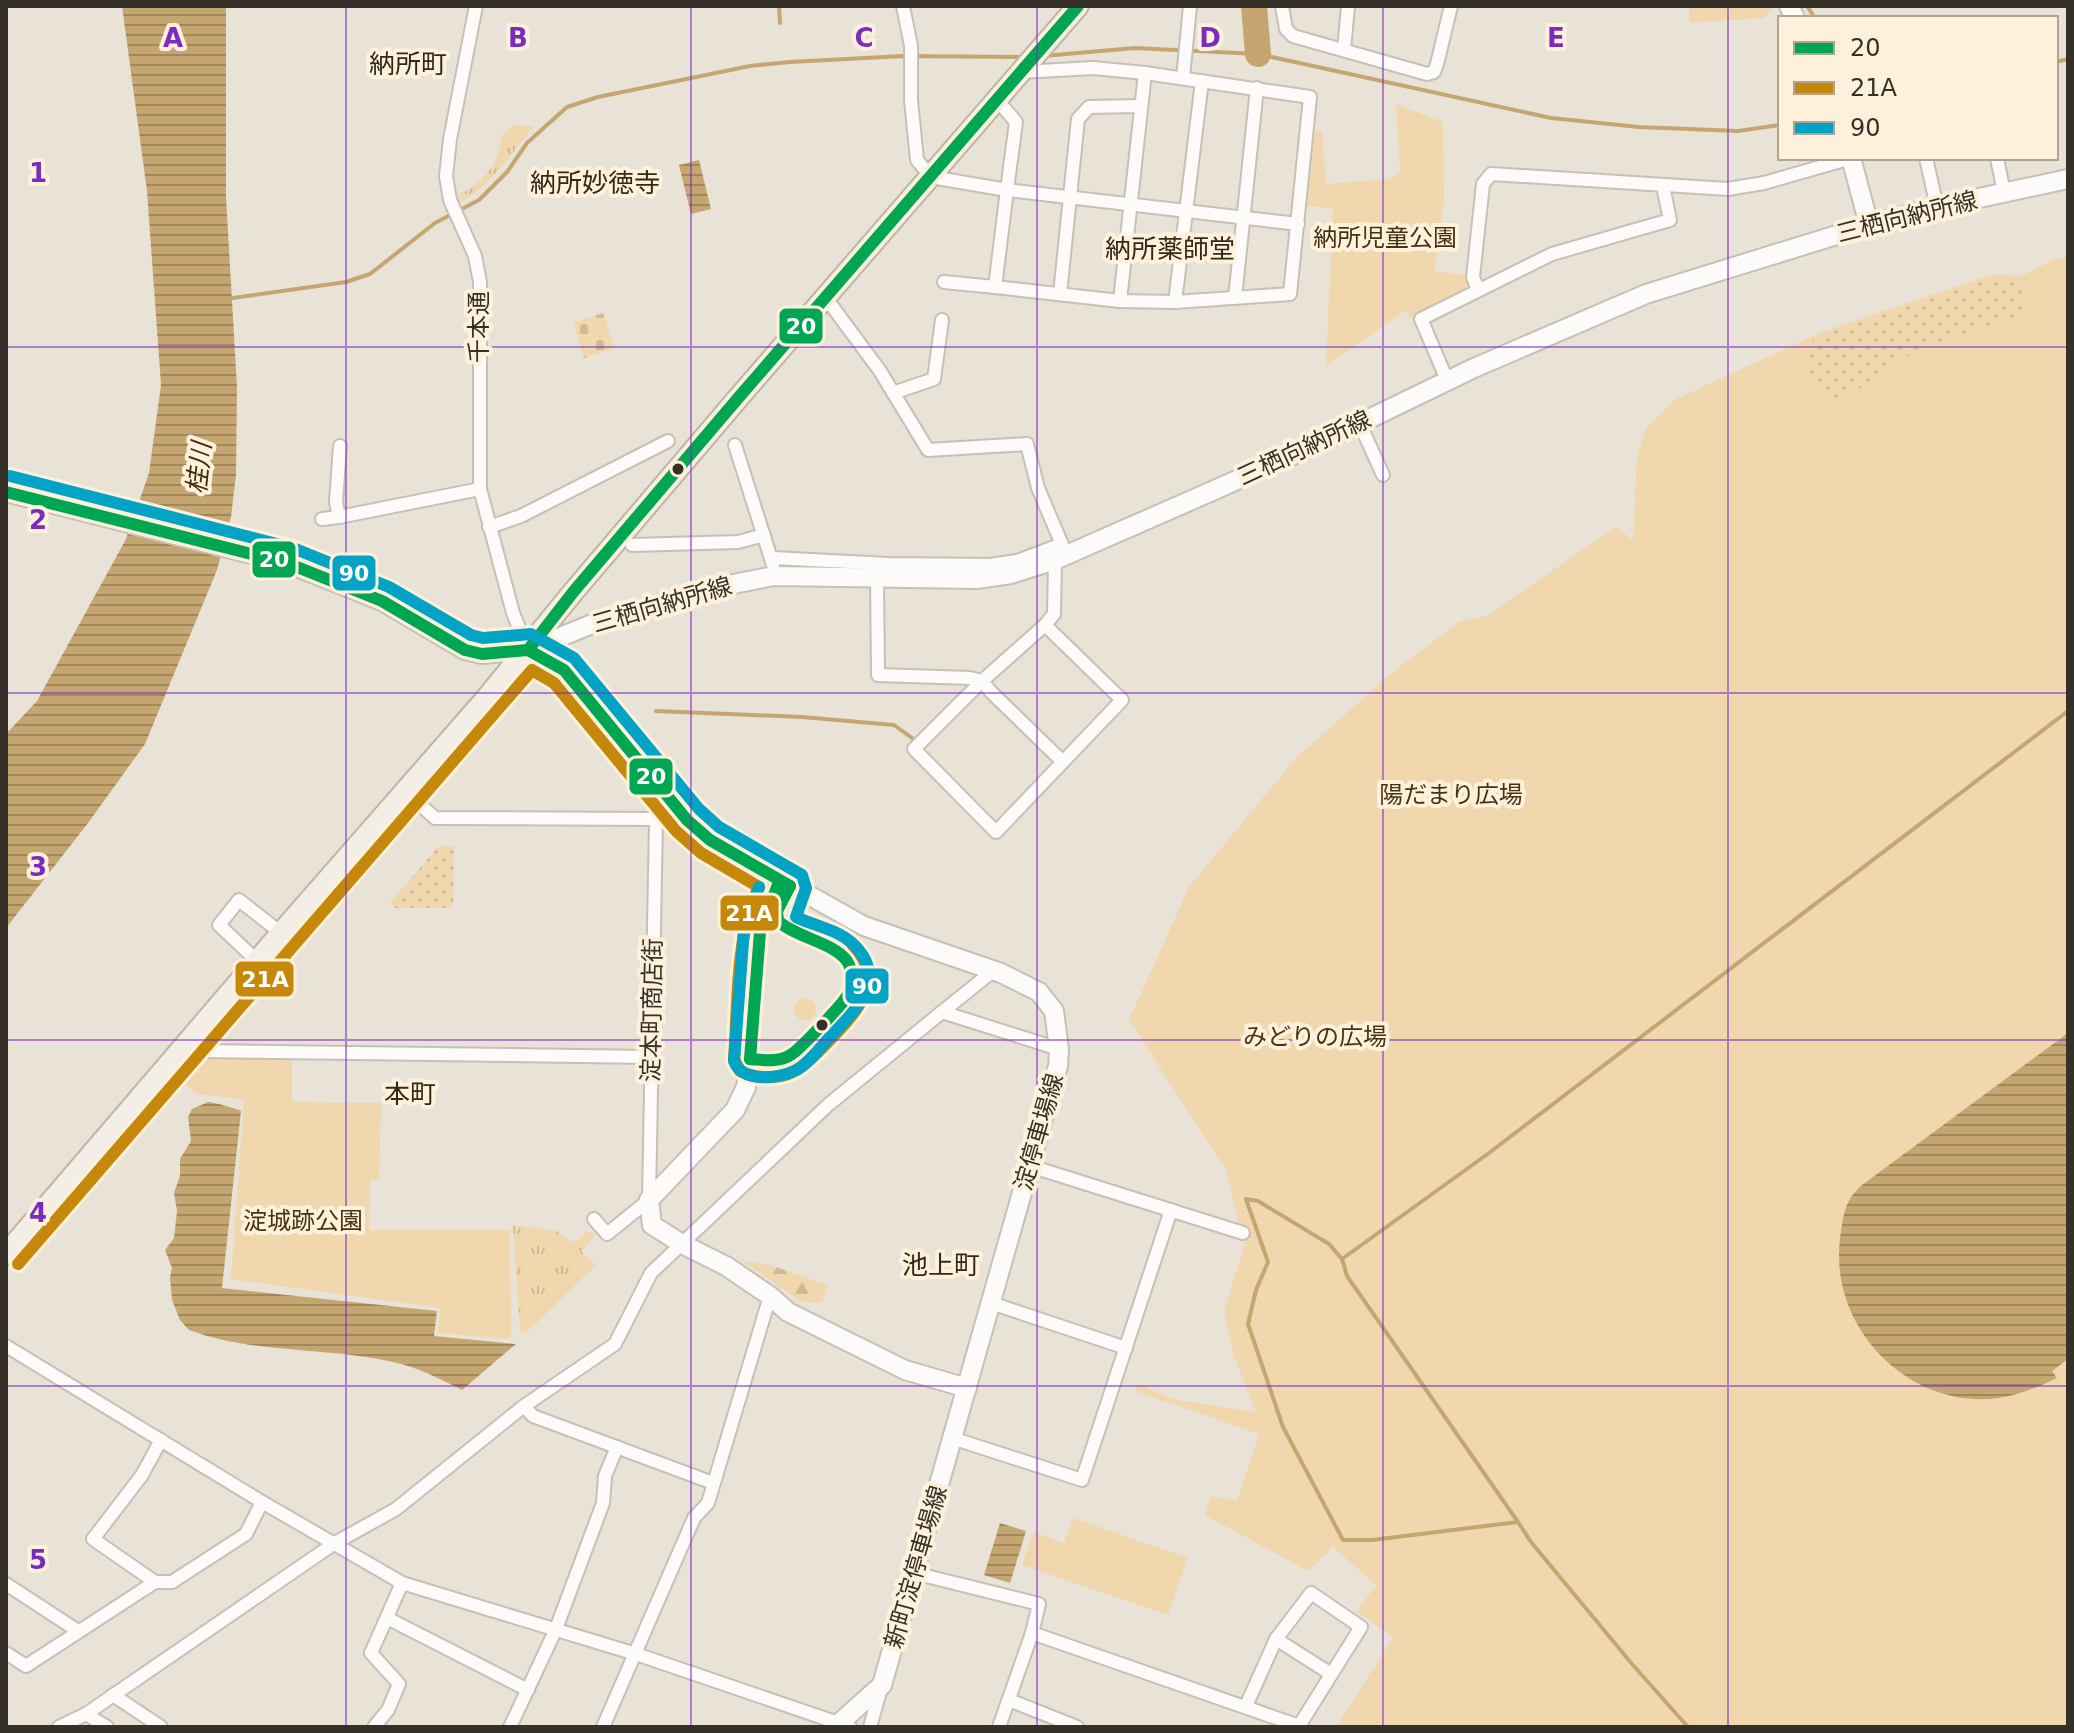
<svg xmlns="http://www.w3.org/2000/svg" width="2074" height="1733" viewBox="0 0 2074 1733" font-family="'DejaVu Sans','Noto Sans JP',sans-serif">
<defs>
<pattern id="grass-tufts" width="24" height="20" patternUnits="userSpaceOnUse" patternTransform="scale(2)"><rect width="24" height="20" fill="#f0d7ae"/><path d="M3 7l-1-3M5 7V3M7 7l1-3M15 17l-1-3M17 17v-4M19 17l1-3" fill="none" stroke="#ceb996"/></pattern>
<pattern id="forest-firs" width="22" height="20" patternUnits="userSpaceOnUse" patternTransform="scale(2)"><rect width="22" height="20" fill="#f0d7ae"/><path d="M5 1l3.5 6h-7zM16 11l3.5 6h-7z" fill="#ceb996"/></pattern>
<pattern id="cemetery-stones" width="16" height="16" patternUnits="userSpaceOnUse" patternTransform="scale(2)"><rect width="16" height="16" fill="#f0d7ae"/><path d="M2 7V4a2 2 0 0 1 4 0v3zM10 15v-3a2 2 0 0 1 4 0v3z" fill="#ceb996"/></pattern>
<pattern id="garden-dots" width="8" height="8" patternUnits="userSpaceOnUse" patternTransform="scale(2)"><rect width="8" height="8" fill="#f0d7ae"/><path d="M2 2h.1M6 6h.1" fill="none" stroke="#ceb996" stroke-width="1.8" stroke-linecap="round"/></pattern>
<pattern id="water-rules" width="6" height="5" patternUnits="userSpaceOnUse" patternTransform="scale(2)"><rect width="6" height="5" fill="#c5a670"/><path d="M0 2.5h6" fill="none" stroke="#a1885c"/></pattern>
</defs>
<rect width="100%" height="100%" fill="#e9e2d7"/>
<g fill="url(#grass-tufts)">
<path d="M 525,125 L 533,127 C 511,154 491,186 460,202 L 456,196 C 481,185 501,164 501,136 L 512,126 Z"/>
<circle cx="805" cy="1009" r="11"/>
<polygon points="513,1225 556,1231 572,1242 583,1237 585,1230 595,1235 581,1251 596,1265 525,1334 520,1332"/>
</g>
<polygon fill="url(#forest-firs)" points="741,1260 776,1267 828,1285 822,1303 802,1302"/>
<polygon fill="url(#cemetery-stones)" points="603,313 615,348 584,358 573,323"/>
<g fill="#f0d7ae">
<polygon points="1689,6 1772,6 1773,7 1764,18 1689,23"/>
<polygon points="1396,104 1443,122 1444,203 1434,271 1468,276 1470,279 1464,291 1411,319 1406,310 1326,366 1333,209 1305,205 1315,130 1322,132 1326,184 1392,179 1400,172"/>
<polygon points="2068,257 2068,1727 1336,1727 1393,1638 1357,1611 1376,1585 1333,1547 1308,1571 1205,1515 1211,1496 1237,1501 1259,1434 1135,1391 1138,1384 1173,1399 1256,1412 1233,1354 1224,1311 1249,1230 1239,1226 1226,1170 1129,1020 1189,887 1295,759 1389,675 1460,621 1486,616 1616,527 1633,540 1637,456 1646,428 1674,400 1822,332 1994,274 2021,276 2053,260"/>
<polygon points="198,1054 292,1057 292,1102 381,1103 379,1180 370,1180 369,1230 510,1230 511,1333 509,1339 438,1333 440,1308 231,1279 244,1099 196,1094 179,1077"/>
<polygon points="1073,1518 1188,1558 1168,1615 1022,1565 1034,1532 1064,1543"/>
</g>
<g fill="url(#garden-dots)">
<path d="M 1994,276 L 2018,282 L 2028,314 C 1989,327 1946,338 1909,355 C 1879,369 1862,397 1827,399 C 1812,378 1797,363 1814,338 Z"/>
<polygon points="439,846 454,846 453,908 396,908 389,904"/>
</g>
<g fill="url(#water-rules)">
<polygon points="122,6 226,6 226,197 237,387 236,475 231,517 217,570 145,744 88,823 6,928 6,734 37,701 126,539 149,473 161,385 147,191"/>
<polygon points="699,160 711,209 691,214 679,165"/>
<path d="M 2068,1033 L 2068,1359 L 2052,1371 L 2057,1378 C 2038,1387 2019,1395 1999,1398 C 1909,1410 1829,1328 1840,1239 C 1843,1217 1844,1200 1862,1185 Z"/>
<path d="M 208,1102 C 213,1102 238,1109 241,1111 L 222,1288 L 437,1311 L 434,1336 L 516,1344 L 462,1390 C 440,1379 418,1367 393,1362 C 326,1347 254,1354 189,1330 L 180,1320 L 172,1300 L 170,1277 L 172,1268 L 165,1250 L 174,1238 L 177,1211 L 174,1193 L 180,1176 L 180,1159 L 191,1141 L 188,1117 L 192,1109 Z"/>
<polygon points="1000,1523 1026,1531 1010,1583 984,1575"/>
</g>
<polygon fill="#e9e2d7" points="133,506 231,531 224,558 124,533"/>
<g fill="none" stroke-linecap="round" stroke-linejoin="round">
<g stroke="#c5a670" stroke-width="4">
<polyline points="779,6 780,23"/>
<polyline points="1807,6 1815,18"/>
<polyline points="1043,56 1135,48 1258,54 1551,118 1639,127 1738,131 1780,125"/>
<polyline points="2056,62 2068,59"/>
<polyline points="226,299 346,282 370,274 435,223 479,200 507,172 527,143 567,107 598,97 750,66 790,62 903,56 1022,57"/>
<polyline points="656,711 802,717 894,725 912,738"/>
<polyline points="1342,1259 1489,1153 2068,711"/>
<polyline points="1518,1522 1372,1540 1343,1540 1283,1427 1248,1324 1256,1290 1268,1262 1246,1199 1258,1201 1329,1244 1342,1259 1347,1276 1518,1522 1531,1542 1632,1664 1688,1727"/>
</g>
<polyline stroke="#c5a670" stroke-width="26" points="1254,6 1258,54"/>
<defs>
<g id="street">
<polyline points="476,6 450,139 446,176 450,200 475,256 480,282 480,489 513,613 528,650"/>
<polyline points="903,6 911,46 911,100 917,160 931,177 1007,190 995,287 1120,301 1175,302 1290,294 1310,97 1145,73 1093,68 1021,72"/>
<polyline points="1282,6 1286,29 1293,36 1427,74 1434,72 1437,64 1451,6"/>
<polyline points="1344,50 1348,6"/>
<polyline points="1183,78 1190,6"/>
<polyline points="998,101 1016,122 1007,190 1298,224"/>
<polyline points="1926,158 1937,207"/>
<polyline points="1997,158 2004,193"/>
<polyline points="944,282 995,287"/>
<polyline points="1478,290 1473,277 1483,184 1491,174 1728,189 1764,183 1851,158"/>
<polyline points="1060,294 1078,119 1089,107 1141,106"/>
<polyline points="826,298 880,371 928,450 1027,444 1038,488 1066,554"/>
<polyline points="1235,298 1257,88"/>
<polyline points="1120,301 1145,73"/>
<polyline points="1175,302 1202,81"/>
<polyline points="1447,380 1421,319 1552,254 1670,220 1663,186"/>
<polyline points="893,393 934,379 942,320"/>
<polyline points="1359,422 1383,475"/>
<polyline points="735,445 773,565"/>
<polyline points="340,446 336,502 339,517 480,489"/>
<polyline points="322,519 339,517"/>
<polyline points="489,527 521,516 668,441"/>
<polyline points="632,545 738,542 764,535"/>
<polyline points="773,558 888,564 990,565 1017,561 1062,544"/>
<polyline points="877,578 878,675 970,678 982,681 991,692 1063,762"/>
<polygon points="1045,625 1122,700 996,832 914,749 982,681"/>
<polyline points="1045,625 1054,614 1055,560"/>
<polyline points="406,792 435,818 656,819 673,805"/>
<polyline points="257,961 219,925 239,900 281,933"/>
<polyline points="942,1012 993,971"/>
<polyline points="187,1045 200,1051 651,1057"/>
<polyline points="750,1059 760,932 766,910 780,881"/>
<polyline points="1030,1166 1243,1233"/>
<polyline points="594,1219 607,1234 649,1200 656,819"/>
<polyline points="991,1303 1126,1348"/>
<polyline points="6,1346 262,1502 402,1583 636,1654 850,1727"/>
<polyline points="524,1406 533,1416 713,1483"/>
<polyline points="952,1438 1082,1480 1171,1210"/>
<polyline points="914,1573 1039,1604 1032,1633 999,1727"/>
<polyline points="155,1582 172,1582 246,1534 262,1502"/>
<polyline points="6,1584 78,1631"/>
<polyline points="387,1618 528,1690"/>
<polyline points="1032,1633 1302,1727"/>
<polyline points="1276,1639 1331,1674"/>
<polyline points="6,1653 26,1666 155,1582 93,1539 142,1475 161,1440"/>
<polyline points="113,1695 161,1727"/>
<polyline points="1009,1700 1077,1727"/>
<polyline points="1246,1706 1276,1639 1311,1593 1361,1627 1299,1726"/>
<polyline points="86,1714 107,1727"/>
<polyline points="59,1727 86,1714 335,1543 396,1509 524,1406 615,1344 651,1273 828,1105 942,1012 1059,1049"/>
<polyline points="374,1727 388,1710 399,1684 371,1653 402,1583"/>
<polyline points="510,1727 556,1629 603,1503 605,1476 617,1447"/>
<polyline points="603,1727 694,1518 708,1503 770,1296"/>
<polyline points="870,1727 881,1688"/>
</g>
<g id="secondary">
<polyline points="1789,6 1795,18"/>
<polyline points="1851,158 1869,225"/>
<polyline points="6,492 287,563 382,601 465,650 482,654 528,650 597,622 728,585 774,576 976,579 1011,574 1055,560 1210,492 1311,447 1474,368 1646,294 1869,225 1937,207 2068,179"/>
<polyline points="528,650 564,670 673,805 710,840 864,926 1001,973 1039,992 1054,1011 1059,1049 1058,1066 882,1685 835,1727"/>
<polyline points="750,1059 746,1087 735,1110 649,1200 652,1225 682,1244 726,1266 770,1296 788,1312 905,1370 967,1388"/>
</g>
<polyline id="primary" points="6,1254 281,933 484,701 574,591 739,397 1078,6"/>
</defs>
<use href="#street" stroke="#c6c0b7" stroke-width="16"/>
<use href="#secondary" stroke="#c6c0b7" stroke-width="22"/>
<use href="#primary" stroke="#beb5a6" stroke-width="24"/>
<use href="#street" stroke="#fcfbf9" stroke-width="12"/>
<use href="#secondary" stroke="#fcfbf9" stroke-width="18"/>
<use href="#primary" stroke="#f3efe7" stroke-width="20"/>
<defs>
<g id="bus-1">
<polyline points="6,492 287,563 382,601 465,650 482,654 528,650"/>
<polyline points="528,650 574,591 739,397 1078,6"/>
<polyline points="528,650 564,670 687,820 710,840 790,886"/>
<path d="M 750,1059 C 764,1060 779,1063 792,1054 C 801,1048 842,1005 847,996 C 853,986 853,970 847,961 C 833,942 797,938 778,921 L 777,911 L 790,886"/>
<polyline points="750,1059 760,932 779,882"/>
</g>
<path id="bus-2" d="M 18,1264 L 532,670 L 554,683 L 676,831 L 701,853 L 759,887 C 735,937 738,1005 734,1059 L 740,1071 C 753,1078 774,1079 788,1074 C 804,1068 816,1054 827,1043 C 854,1015 889,981 852,944"/>
<path id="bus-3" d="M 10,476 L 293,548 L 389,587 L 471,635 L 483,638 L 531,634 L 574,658 L 699,809 L 719,827 L 802,875 L 806,888 L 796,917 C 815,926 836,929 852,943 C 890,978 856,1010 830,1037 C 821,1047 811,1060 800,1068 C 783,1079 742,1084 734,1061 L 744,929 L 759,887"/>
</defs>
<use href="#bus-1" stroke="#fef1dc" stroke-width="18"/>
<use href="#bus-2" stroke="#fef1dc" stroke-width="18"/>
<use href="#bus-3" stroke="#fef1dc" stroke-width="18"/>
<use href="#bus-1" stroke="#00a651" stroke-width="12"/>
<use href="#bus-2" stroke="#c6880a" stroke-width="12"/>
<use href="#bus-3" stroke="#03a3c6" stroke-width="12"/>
</g>
<path fill="none" stroke="#7b2cbf" stroke-width="2" stroke-opacity="0.55" d="M 346,6 L 346,1727M 691,6 L 691,1727M 1037,6 L 1037,1727M 1383,6 L 1383,1727M 1728,6 L 1728,1727M 6,347 L 2068,347M 6,693 L 2068,693M 6,1040 L 2068,1040M 6,1386 L 2068,1386"/>
<g fill="#353028" stroke="#fef1dc" stroke-width="3">
<circle cx="678" cy="469" r="7"/>
<circle cx="822" cy="1025" r="7"/>
</g>
<g text-anchor="middle" dominant-baseline="central" stroke-width="8" stroke-linejoin="round" paint-order="stroke">
<g font-size="24" fill="#353028" stroke="#fef1dc">
<text transform="translate(1907 217) rotate(-14)">三栖向納所線</text>
<text transform="translate(479 327) rotate(-90)">千本通</text>
<text transform="translate(1304 448) rotate(-25)">三栖向納所線</text>
<text transform="translate(662 605) rotate(-16)">三栖向納所線</text>
<text transform="translate(652 1010) rotate(-89)">淀本町商店街</text>
<text transform="translate(1039 1132) rotate(-74)">淀停車場線</text>
<text transform="translate(916 1567) rotate(-74)">新町淀停車場線</text>
</g>
<g font-size="24" fill="#453313" stroke="#fef1dc">
<text x="1385" y="238">納所児童公園</text>
<text x="1451" y="795">陽だまり広場</text>
<text x="1315" y="1037">みどりの広場</text>
<text x="303" y="1221">淀城跡公園</text>
</g>
<g font-size="26" fill="#332919" stroke="#fef1dc">
<text x="408" y="64">納所町</text>
<text x="595" y="183">納所妙徳寺</text>
<text x="1170" y="249">納所薬師堂</text>
<text x="410" y="1094">本町</text>
<text x="941" y="1265">池上町</text>
</g>
<g font-size="26" font-style="italic" fill="#402e0e" stroke="#fef1dc">
<text transform="translate(199 468) rotate(-84)">桂川</text>
</g>
</g>
<g font-size="26" text-anchor="middle" font-weight="bold" fill="#7b2cbf" stroke="#fef1dc" stroke-width="8" stroke-linejoin="round" paint-order="stroke">
<text x="173" y="47">A</text>
<text x="518" y="47">B</text>
<text x="864" y="47">C</text>
<text x="1210" y="47">D</text>
<text x="1556" y="47">E</text>
<text x="38" y="182">1</text>
<text x="38" y="529">2</text>
<text x="38" y="876">3</text>
<text x="38" y="1222">4</text>
<text x="38" y="1569">5</text>
</g>
<g stroke="#fef1dc" stroke-width="3">
<rect x="778" y="307" width="46" height="38" rx="8" fill="#00a651"/>
<rect x="251" y="540" width="46" height="39" rx="8" fill="#00a651"/>
<rect x="331" y="554" width="46" height="38" rx="8" fill="#03a3c6"/>
<rect x="628" y="757" width="46" height="39" rx="8" fill="#00a651"/>
<rect x="719" y="894" width="61" height="38" rx="8" fill="#c6880a"/>
<rect x="234" y="960" width="61" height="38" rx="8" fill="#c6880a"/>
<rect x="844" y="967" width="46" height="38" rx="8" fill="#03a3c6"/>
</g>
<g font-size="22" text-anchor="middle" font-weight="bold" fill="#fff">
<text x="801" y="334">20</text>
<text x="274" y="567">20</text>
<text x="354" y="581">90</text>
<text x="651" y="784">20</text>
<text x="749" y="921">21A</text>
<text x="265" y="987">21A</text>
<text x="867" y="994">90</text>
</g>
<rect width="2074" height="1733" fill="none" stroke="#353028" stroke-width="16"/>
<rect x="1778" y="16" width="280" height="144" fill="#fef1dc" stroke="#aea494" stroke-width="2"/>
<rect x="1794" y="42" width="40" height="12" fill="#00a651" stroke="#aea494" stroke-width="2"/>
<text x="1850" y="56" font-size="24" fill="#353028">20</text>
<rect x="1794" y="82" width="40" height="12" fill="#c6880a" stroke="#aea494" stroke-width="2"/>
<text x="1850" y="96" font-size="24" fill="#353028">21A</text>
<rect x="1794" y="122" width="40" height="12" fill="#03a3c6" stroke="#aea494" stroke-width="2"/>
<text x="1850" y="136" font-size="24" fill="#353028">90</text>
</svg>
